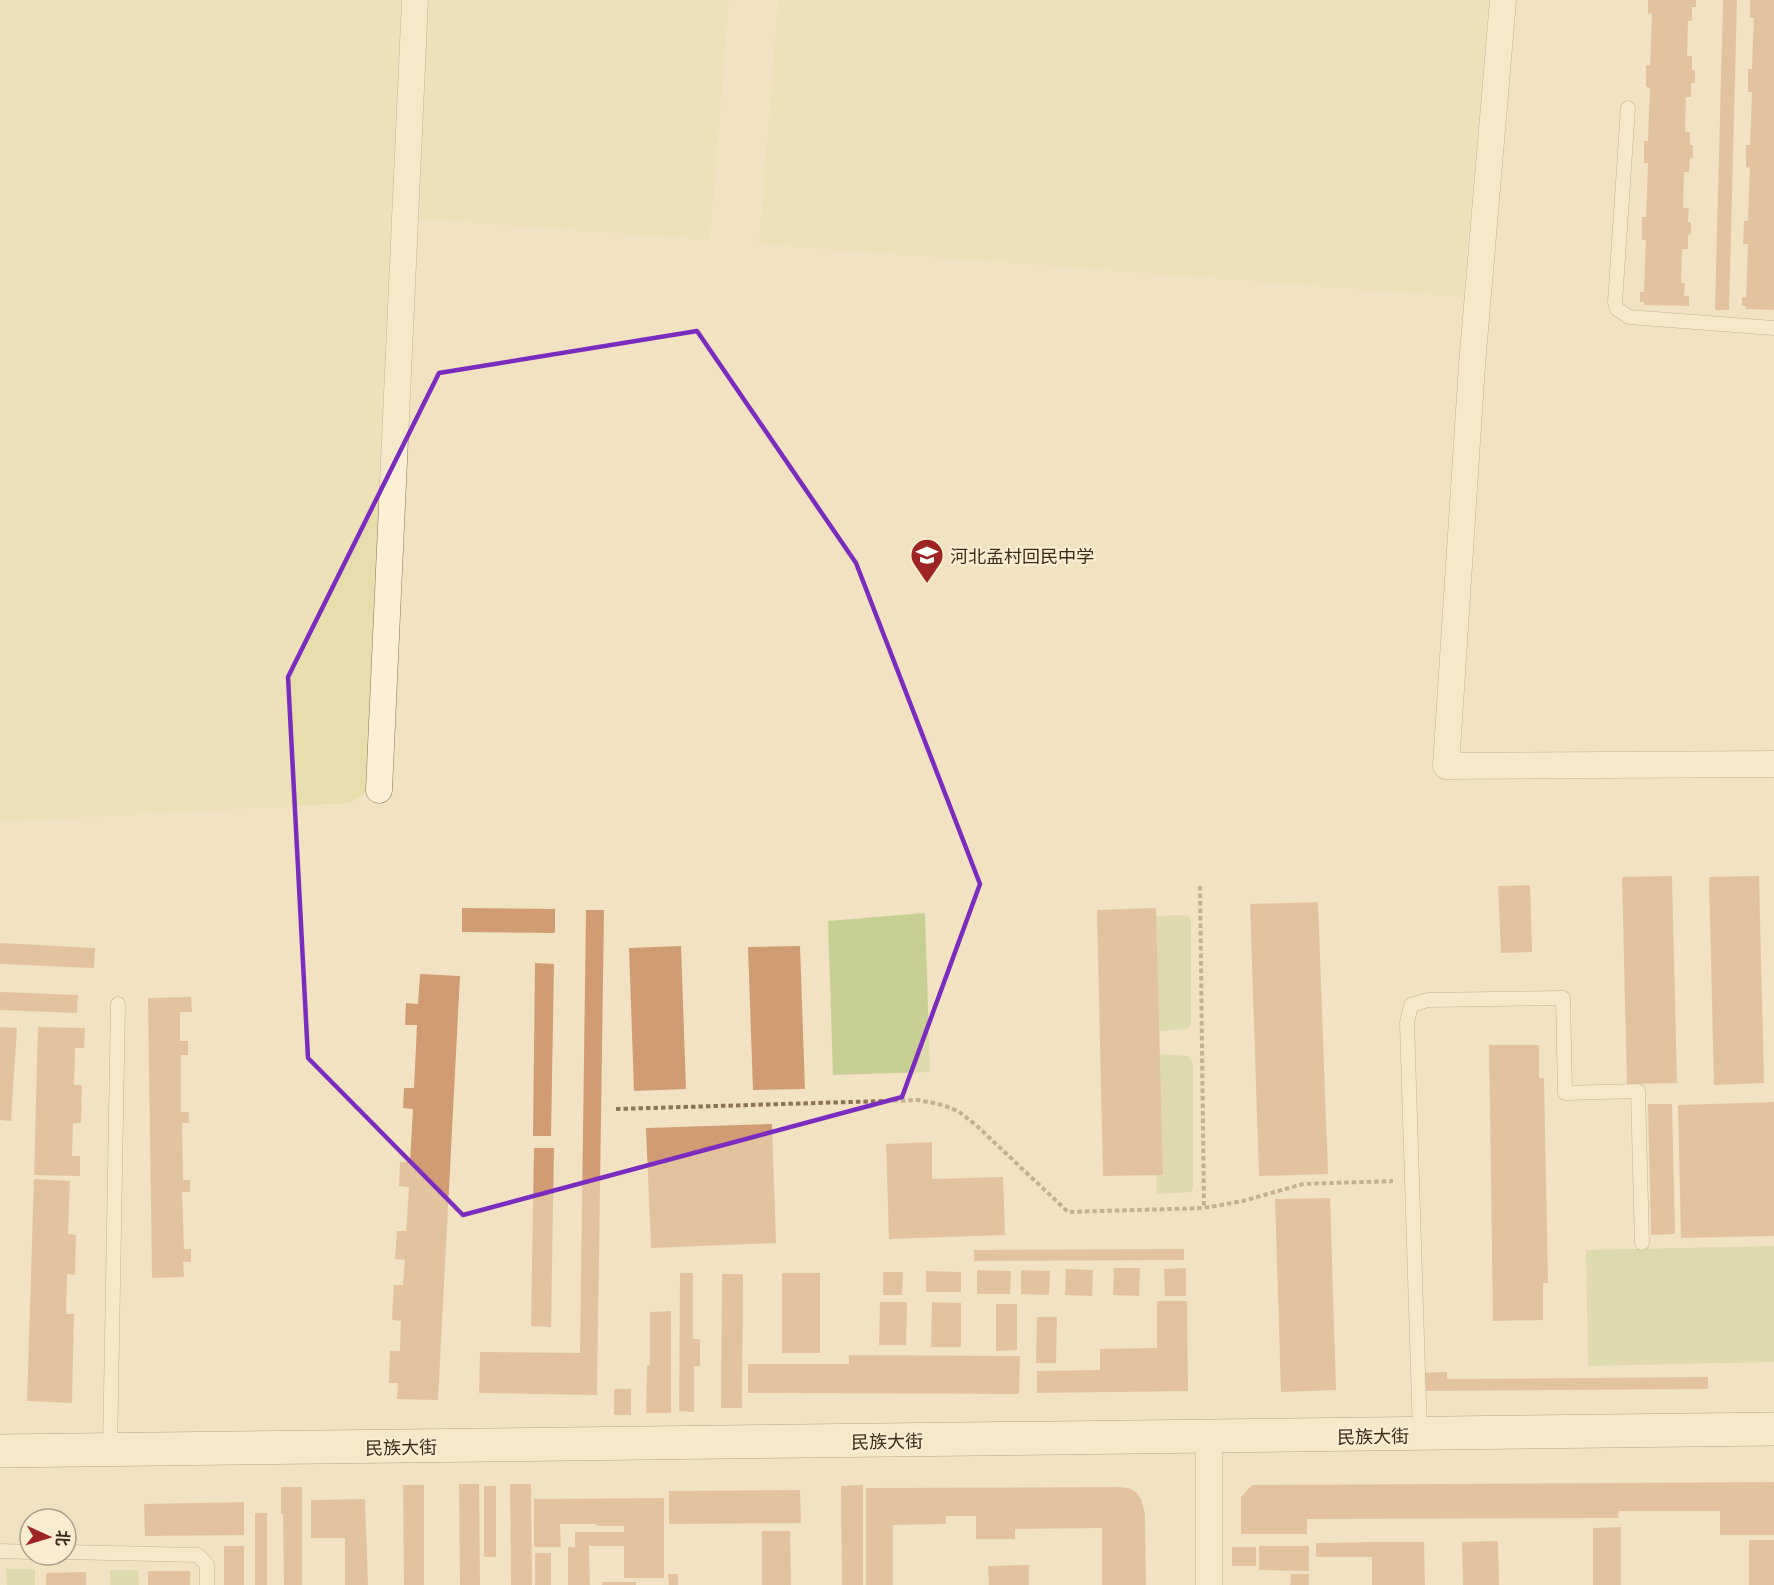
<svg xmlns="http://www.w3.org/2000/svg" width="1774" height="1585" viewBox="0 0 1774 1585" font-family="Georgia,'Noto Sans SC',serif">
<rect width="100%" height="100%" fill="#f1e3c1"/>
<g fill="#e7deae">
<polygon points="0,0 401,0 372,789 350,803 0,822"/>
<polygon points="421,0 729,0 710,240 410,218"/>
<polygon points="778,0 1489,0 1463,297 759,244"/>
</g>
<g fill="#c8cf94">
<polygon points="925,913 930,1072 833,1075 828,921"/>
<polygon points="1183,915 1188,916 1191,922 1191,1024 1188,1029 1159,1031 1156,916"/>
<polygon points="1159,1054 1188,1056 1193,1063 1193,1188 1191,1192 1157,1194 1156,1175"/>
<polygon points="1774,1246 1774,1362 1588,1366 1586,1250"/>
<polygon points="6,1569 35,1569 35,1585 7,1585"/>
<polygon points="110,1570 138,1570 139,1585 110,1585"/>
</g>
<g fill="#d19c74">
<polygon points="1648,0 1696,0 1696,7 1692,7 1692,21 1688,21 1687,56 1692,56 1692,70 1695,70 1695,83 1691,83 1691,97 1686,97 1685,132 1690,132 1690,145 1693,145 1693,158 1690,158 1689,172 1684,172 1683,208 1689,208 1688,222 1691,222 1691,234 1688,235 1688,249 1682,249 1681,283 1685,283 1684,296 1689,296 1689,306 1644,305 1644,302 1640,302 1640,292 1644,292 1646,240 1642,240 1642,217 1646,217 1648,163 1644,163 1644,141 1648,141 1650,88 1646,87 1646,65 1650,65 1652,14 1648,13"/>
<polygon points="1723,0 1737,0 1729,310 1715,310"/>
<polygon points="1750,0 1774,0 1774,310 1746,309 1746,306 1742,306 1742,297 1746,297 1748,244 1743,244 1744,221 1748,221 1750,167 1746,168 1746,145 1750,145 1752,92 1748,92 1748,69 1752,69 1754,18 1750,18"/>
<polygon points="1672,876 1677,1083 1627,1084 1622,877"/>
<polygon points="1759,876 1764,1083 1714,1085 1709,877"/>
<polygon points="1530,885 1532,952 1501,953 1498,886"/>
<polygon points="1318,902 1328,1174 1259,1176 1250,904"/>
<polygon points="462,908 555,909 555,933 462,932"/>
<polygon points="1156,908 1163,1175 1103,1176 1097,910"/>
<polygon points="586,910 604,910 597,1395 479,1393 480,1352 580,1353"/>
<polygon points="0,943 95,948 94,968 0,964"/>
<polygon points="681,946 686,1089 634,1091 629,948"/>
<polygon points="800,946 805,1089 753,1090 748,947"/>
<polygon points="535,963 554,964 551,1136 533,1136"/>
<polygon points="420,974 460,976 438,1400 397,1399 398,1383 389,1383 390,1351 400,1351 401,1321 392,1320 394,1285 403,1285 405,1260 395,1259 397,1231 406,1231 409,1187 399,1186 400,1162 410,1162 413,1109 403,1108 404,1088 414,1088 417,1025 405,1025 406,1003 418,1004"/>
<polygon points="0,992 78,995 77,1013 0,1010"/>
<polygon points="191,997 192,1012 180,1012 180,1041 188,1041 188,1055 181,1055 181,1112 189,1112 189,1123 182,1123 183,1180 190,1180 190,1192 182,1192 184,1249 191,1249 191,1262 183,1262 184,1277 152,1278 148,998"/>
<polygon points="0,1027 17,1028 11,1121 0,1120"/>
<polygon points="38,1027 85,1028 84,1048 75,1048 74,1085 82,1085 81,1123 73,1123 72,1156 80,1156 80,1176 34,1175"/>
<polygon points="1489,1045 1539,1045 1539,1078 1544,1078 1548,1283 1543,1283 1543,1320 1493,1321"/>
<polygon points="1774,1102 1774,1236 1681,1238 1678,1105"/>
<polygon points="1648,1104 1672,1104 1675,1234 1651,1235"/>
<polygon points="772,1124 776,1243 651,1248 646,1128"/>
<polygon points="932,1142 932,1179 1003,1177 1005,1235 889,1239 886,1144"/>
<polygon points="534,1148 554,1148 551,1327 531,1326"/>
<polygon points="34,1179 70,1181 68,1234 76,1235 75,1275 67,1274 66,1314 74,1314 72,1403 27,1401"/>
<polygon points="1330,1198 1336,1390 1281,1392 1275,1199"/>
<polygon points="1184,1249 1184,1260 974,1261 974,1250"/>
<polygon points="1114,1268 1140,1268 1139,1296 1113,1295"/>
<polygon points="1186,1268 1186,1296 1165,1296 1164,1269"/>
<polygon points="1066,1269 1093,1270 1092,1296 1065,1295"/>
<polygon points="977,1270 1011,1271 1010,1294 977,1294"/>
<polygon points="1021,1270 1050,1271 1049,1295 1021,1294"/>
<polygon points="926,1271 961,1272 961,1292 926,1292"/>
<polygon points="883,1272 903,1272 902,1295 883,1295"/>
<polygon points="680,1273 693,1273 693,1339 700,1339 700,1366 694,1366 694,1412 679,1411"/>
<rect x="782" y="1273" width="38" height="80"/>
<polygon points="722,1274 743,1274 742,1408 721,1408"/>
<polygon points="1157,1301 1187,1301 1188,1391 1037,1393 1037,1371 1100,1370 1100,1349 1157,1348"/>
<polygon points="880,1302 907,1302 906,1345 879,1345"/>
<polygon points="932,1302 961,1303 961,1347 931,1347"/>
<polygon points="996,1304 1017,1304 1017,1350 996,1351"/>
<polygon points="671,1311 671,1413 646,1413 647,1365 650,1365 650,1312"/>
<polygon points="1037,1317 1057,1317 1056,1363 1036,1363"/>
<polygon points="849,1355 1020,1356 1019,1394 748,1393 748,1364 849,1364"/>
<polygon points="1447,1372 1447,1379 1708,1377 1708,1389 1411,1391 1411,1373"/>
<rect x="614" y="1389" width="17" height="26"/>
<polygon points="1774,1482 1774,1535 1720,1535 1720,1511 1619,1511 1618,1518 1307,1519 1307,1534 1241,1534 1241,1497 1252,1485"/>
<polygon points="459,1484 479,1484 480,1585 460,1585"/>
<polygon points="510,1484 531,1484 532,1585 511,1585"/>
<polygon points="403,1485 424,1485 424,1585 404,1585"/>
<polygon points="863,1485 863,1585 842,1585 841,1486"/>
<rect x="484" y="1486" width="12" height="71"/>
<polygon points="281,1487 302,1487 302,1585 284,1585 283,1514 281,1514"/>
<polygon points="1118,1487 1129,1488 1136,1492 1141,1499 1145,1514 1146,1585 1102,1585 1102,1528 1015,1529 1015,1539 976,1539 976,1516 946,1516 946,1524 893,1525 893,1585 866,1585 866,1488"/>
<polygon points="800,1490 801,1523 669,1524 669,1491"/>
<polygon points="664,1498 664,1578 624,1578 624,1546 589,1546 590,1585 568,1585 568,1547 575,1547 575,1532 624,1532 624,1526 596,1526 597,1524 560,1524 561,1547 534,1547 534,1499"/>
<polygon points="365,1499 368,1585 345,1585 345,1538 311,1538 311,1500"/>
<polygon points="244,1502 244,1535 145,1536 144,1504"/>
<rect x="255" y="1513" width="12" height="72"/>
<polygon points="1621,1527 1621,1585 1593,1585 1593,1528"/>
<polygon points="762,1531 790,1531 791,1585 762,1585"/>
<rect x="1749" y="1540" width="25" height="45"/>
<polygon points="1498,1541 1499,1585 1463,1585 1462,1542"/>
<polygon points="1372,1542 1424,1542 1425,1585 1372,1585 1372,1557 1316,1557 1316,1543"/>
<rect x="224" y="1546" width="20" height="39"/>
<polygon points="1259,1546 1309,1546 1309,1571 1259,1570"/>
<rect x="1232" y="1547" width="24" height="19"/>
<rect x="535" y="1553" width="16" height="32"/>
<polygon points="1029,1565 1029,1585 989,1585 988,1566"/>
<rect x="148" y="1571" width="42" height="14"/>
<polygon points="86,1572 86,1585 46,1585 46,1573"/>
<polygon points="668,1574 678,1574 678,1585 669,1585"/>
<polygon points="1291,1574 1309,1574 1309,1585 1290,1585"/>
<rect x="602" y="1582" width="34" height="3"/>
</g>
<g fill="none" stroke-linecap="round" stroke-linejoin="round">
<defs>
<g id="lane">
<polyline points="1628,108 1615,302 1617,309 1629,317 1774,328"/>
<polyline points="1420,1434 1407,1023 1411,1005 1428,1000 1563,998 1565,1093 1638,1091 1642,1243"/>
<polyline points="110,1450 118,1004"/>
<polyline points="0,1551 30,1552"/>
<polyline points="66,1552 198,1555 207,1565 207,1585"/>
</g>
<g id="street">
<polyline points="1503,0 1472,365 1446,766 1774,764"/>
<polyline points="379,790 415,0"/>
<polyline points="1209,1436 1209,1585"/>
</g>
<polyline id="secondary" points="0,1451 1774,1429"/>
</defs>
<use href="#lane" stroke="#8b7457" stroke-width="15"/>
<use href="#street" stroke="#8b7457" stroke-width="27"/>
<use href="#secondary" stroke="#6d553a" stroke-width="34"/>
<g stroke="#8b7457" stroke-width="4" stroke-dasharray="4.5 3" stroke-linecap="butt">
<polyline points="1200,886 1204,1208"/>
<polyline points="616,1109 918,1100 943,1105 958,1111 977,1126 1068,1212 1204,1208 1243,1201 1303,1184 1393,1181"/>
</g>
<use href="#lane" stroke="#fbf0d5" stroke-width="14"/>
<use href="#street" stroke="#fbf0d5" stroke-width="26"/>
<use href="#secondary" stroke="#fbf0d5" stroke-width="33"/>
</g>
<path d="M0 0H1774V1585H0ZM 697,331 L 856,563 L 980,884 L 902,1097 L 463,1215 L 308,1058 L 288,677 L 439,373 Z" fill="#f1e3c1" fill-opacity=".55" fill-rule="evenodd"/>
<path fill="none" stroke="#7b2cbf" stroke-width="4.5" stroke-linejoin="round" d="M 697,331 L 856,563 L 980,884 L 902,1097 L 463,1215 L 308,1058 L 288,677 L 439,373 Z"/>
<defs>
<symbol id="school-pin" viewBox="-11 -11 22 30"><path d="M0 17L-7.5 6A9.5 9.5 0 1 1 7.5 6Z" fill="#9e2423" stroke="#f8edd1"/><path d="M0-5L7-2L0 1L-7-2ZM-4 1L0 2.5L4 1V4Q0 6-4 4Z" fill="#fff"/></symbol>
</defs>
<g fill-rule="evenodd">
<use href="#school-pin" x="908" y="536" width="38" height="52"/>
</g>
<g text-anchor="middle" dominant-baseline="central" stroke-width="4.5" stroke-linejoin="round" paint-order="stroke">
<g font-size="18" fill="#3a2b1c" stroke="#f8edd1" text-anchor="start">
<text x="950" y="555">河北孟村回民中学</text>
</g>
<g font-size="18" fill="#3a2b1c" stroke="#f8edd1">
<text transform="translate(1373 1435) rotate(-1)">民族大街</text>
<text transform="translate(887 1440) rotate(-1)">民族大街</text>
<text transform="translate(401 1446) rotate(-1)">民族大街</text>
</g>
</g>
<g transform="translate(48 1537) rotate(94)"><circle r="28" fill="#f8edd1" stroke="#ac9f89" stroke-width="1.5"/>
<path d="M0-4.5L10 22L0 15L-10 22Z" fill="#9e2423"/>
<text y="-9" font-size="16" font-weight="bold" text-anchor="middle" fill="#3a2b1c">北</text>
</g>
</svg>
